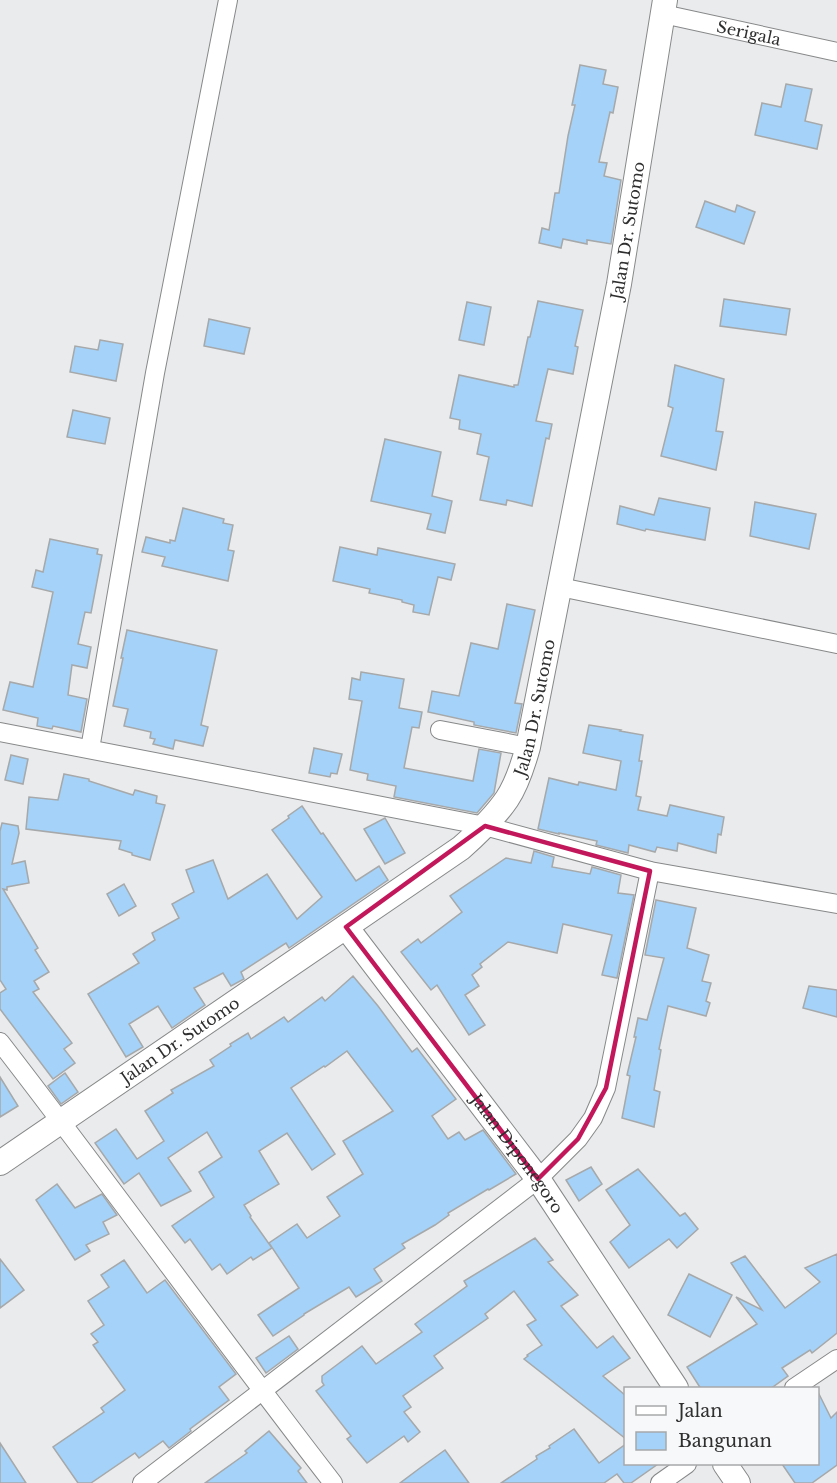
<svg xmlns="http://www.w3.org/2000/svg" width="837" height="1483" viewBox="0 0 837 1483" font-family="'Libre Baskerville',serif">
<rect width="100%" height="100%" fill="#eaebec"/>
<g fill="#a4d2f8" stroke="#a6a8a9" stroke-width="1.5">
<polygon points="580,65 606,70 603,84 618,87 613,113 610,112 599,162 607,163 604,176 621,180 611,244 587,240 587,244 563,239 561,248 539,243 542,228 549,230 555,193 559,193 568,136 575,105 572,105"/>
<polygon points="786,84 812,89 805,121 822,125 817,149 755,135 762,103 781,107"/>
<polygon points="705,201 735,212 737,205 755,212 744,244 696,227"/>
<polygon points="724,299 790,309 786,335 720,326"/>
<polygon points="538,301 583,310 575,346 578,347 573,374 548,369 536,421 552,424 549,439 546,438 532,506 507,500 506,505 480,500 489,457 477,454 481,434 459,429 460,420 450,418 459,375 514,387 514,385 518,385 528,337 530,337"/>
<polygon points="467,302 491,307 484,345 459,340"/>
<polygon points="209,319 250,328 244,354 204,346"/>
<polygon points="100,340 123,344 116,381 70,372 75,346 98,350"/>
<polygon points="675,365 724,379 716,431 723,432 716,470 661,456 673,408 668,406"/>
<polygon points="73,410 110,418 105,444 67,437"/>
<polygon points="385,439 441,452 432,496 452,501 445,533 427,529 431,514 371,501"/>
<polygon points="659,498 710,508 705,540 646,529 645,531 617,524 620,506 654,515"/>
<polygon points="755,502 816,514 809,549 750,536"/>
<polygon points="183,508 224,519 223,523 233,525 228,550 234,551 228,581 162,566 165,557 142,552 146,537 170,543 170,540 175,541"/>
<polygon points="50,539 98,549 97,554 102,555 91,613 85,612 78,644 91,647 87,668 72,665 68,695 87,699 81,732 53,726 52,729 37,726 38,718 3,710 10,682 33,687 53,592 32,587 36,570 43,572"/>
<polygon points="340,547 377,555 378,548 455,564 451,580 438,577 429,615 413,612 414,605 402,602 402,600 369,593 370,589 333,581"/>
<polygon points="507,604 535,610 515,703 522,704 516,733 474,725 474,722 428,712 432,691 459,696 471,643 498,649"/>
<polygon points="127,630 217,650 201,725 208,727 203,746 175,740 173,749 153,744 155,739 150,738 151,732 124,726 128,709 113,706 123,658 121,658"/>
<polygon points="361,672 404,679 399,708 422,712 419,728 412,727 404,768 473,781 479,749 501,753 494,793 477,813 394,797 396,786 367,780 368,774 350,770 362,701 349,699 352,678 360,680"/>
<polygon points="589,725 621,730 620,731 643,735 639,761 642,761 636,796 641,797 638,810 667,816 670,805 724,817 721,835 718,834 716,853 678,843 677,851 657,847 655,852 629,845 628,853 596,845 597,841 559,833 559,834 538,829 549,778 578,785 579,782 616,790 621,761 583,753"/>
<polygon points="314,748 342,754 337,774 331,773 330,777 309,773"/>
<polygon points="11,755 28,759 23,784 5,780"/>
<polygon points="64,774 89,779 89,781 133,795 135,790 157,796 156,803 165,805 150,860 132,855 132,853 119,849 121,841 26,829 29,797 58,800"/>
<polygon points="302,806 321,834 323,833 356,881 379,866 388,880 289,948 286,943 241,972 244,979 231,986 223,973 194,988 205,1005 172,1028 158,1006 129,1024 143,1047 126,1057 88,994 139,963 133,954 155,940 152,933 179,918 172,904 194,892 186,870 213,860 228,899 267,874 297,919 322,897 272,830 289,818 288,816"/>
<polygon points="385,818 405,853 385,864 364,829"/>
<polygon points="2,823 18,826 19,833 12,864 25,861 29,883 7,887 7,890 3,889 38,948 35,950 49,972 34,981 39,989 33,992 72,1043 64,1049 75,1063 53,1079 0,1009 0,993 6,989 0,980 0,831"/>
<polygon points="534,851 554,857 552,867 590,874 592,867 621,875 618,893 634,895 617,978 602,975 612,935 563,924 557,953 508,942 480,964 482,967 472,975 479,986 465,995 485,1025 469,1035 437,985 431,990 401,952 418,939 421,943 462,912 450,896 506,858 531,863"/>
<polygon points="124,884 136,906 119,916 107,894"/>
<polygon points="656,900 696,908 687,948 709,955 702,981 711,983 706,1001 710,1003 706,1016 668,1006 659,1049 661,1050 654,1090 660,1092 654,1127 622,1118 630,1076 627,1075 636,1037 634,1037 638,1018 647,1020 664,958 645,955"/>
<polygon points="353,976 378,1006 412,1052 417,1048 456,1099 432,1116 448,1139 459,1132 465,1140 483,1130 516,1174 489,1190 488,1189 448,1213 449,1215 435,1225 402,1244 405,1248 374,1269 382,1281 356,1297 349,1287 304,1314 304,1315 273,1336 258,1315 299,1288 269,1243 297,1224 307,1238 340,1216 327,1197 363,1174 343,1141 393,1111 347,1051 325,1067 324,1066 291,1088 335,1154 312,1170 287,1133 259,1151 279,1184 244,1205 251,1216 250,1217 272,1248 253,1260 251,1257 227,1274 220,1264 212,1270 190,1239 185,1243 172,1226 214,1197 199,1172 222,1157 207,1132 168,1158 191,1191 161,1206 139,1173 124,1184 95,1143 116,1129 137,1159 164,1141 145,1111 173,1093 171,1090 214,1066 210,1060 231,1046 230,1044 248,1033 251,1039 284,1017 288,1022 322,997 325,1001"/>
<polygon points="809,986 837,990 837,1017 803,1008"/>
<polygon points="65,1073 78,1092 61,1104 48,1086"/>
<polygon points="0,1077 18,1106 0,1117"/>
<polygon points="591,1167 602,1184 579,1201 566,1180"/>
<polygon points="638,1169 680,1216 685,1213 698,1229 677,1248 669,1239 629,1268 610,1242 630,1225 606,1190"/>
<polygon points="57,1184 75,1208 102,1194 117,1215 103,1222 109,1234 86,1245 90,1251 75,1260 36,1200"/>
<polygon points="535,1238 553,1260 548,1262 578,1295 561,1306 597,1348 613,1336 630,1358 603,1376 626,1396 626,1439 524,1359 528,1356 527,1355 542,1345 527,1325 536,1320 514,1291 485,1314 488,1318 434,1356 443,1368 403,1396 411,1407 404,1412 420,1432 408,1442 404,1436 367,1463 347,1439 351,1436 316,1391 324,1385 322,1382 322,1376 362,1346 376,1364 422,1332 415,1324 467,1286 464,1281"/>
<polygon points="837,1254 837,1333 812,1353 810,1350 782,1368 788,1376 770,1389 701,1389 687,1367 757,1324 736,1297 762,1310 731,1263 745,1256 785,1308 820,1282 805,1268"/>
<polygon points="0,1259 24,1290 0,1308"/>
<polygon points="124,1260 147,1293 165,1280 236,1374 219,1387 229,1400 190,1429 191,1431 169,1448 163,1441 139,1458 135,1453 91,1483 78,1483 53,1447 104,1412 101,1408 125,1390 93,1345 98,1342 91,1334 104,1325 88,1301 109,1287 101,1275"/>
<polygon points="689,1274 732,1295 710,1337 668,1315"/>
<polygon points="289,1336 298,1349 266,1373 256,1358"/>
<polygon points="818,1392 831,1418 837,1412 837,1465 812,1483 795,1483 782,1464 818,1464"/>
<polygon points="574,1429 599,1463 626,1444 626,1464 658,1464 631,1483 624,1483 617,1474 604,1483 501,1483 537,1459 536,1456 550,1448 549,1446"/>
<polygon points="269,1431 301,1468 298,1471 307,1483 205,1483 247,1453 245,1451"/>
<polygon points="0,1443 26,1483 0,1483"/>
<polygon points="445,1450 469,1483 400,1483 420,1468"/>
</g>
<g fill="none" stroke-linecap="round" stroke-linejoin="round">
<defs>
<g id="street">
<path id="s1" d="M 663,14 L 837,52"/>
<polyline points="560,587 837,644"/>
<polyline points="440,730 528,747"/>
<polyline points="0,732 485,826 650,871 837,904"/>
<polyline points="90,749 155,373 228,0"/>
<path d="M 0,1042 C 113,1188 220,1337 333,1483"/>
<polyline points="794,1388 837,1359"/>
<polyline points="142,1483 538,1179 578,1139 593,1118 606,1088 650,871"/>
<polyline points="660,1483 687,1464"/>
</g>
<g id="secondary">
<path id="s2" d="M 346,927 L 538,1179 L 676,1388"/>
<path id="s3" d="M 0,1163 L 461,848 C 478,833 494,818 507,799 C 517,784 523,765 528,747 L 619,284 L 665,0"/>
<polyline points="725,1464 738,1483"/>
</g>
</defs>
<use href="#street" stroke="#878889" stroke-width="20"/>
<use href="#secondary" stroke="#878889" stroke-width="26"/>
<use href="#street" stroke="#fff" stroke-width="18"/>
<use href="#secondary" stroke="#fff" stroke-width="24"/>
</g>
<path fill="none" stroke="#c2185b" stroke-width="4.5" stroke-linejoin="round" d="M 485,826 L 650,871 L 606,1088 L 578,1139 L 538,1179 L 346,927 Z"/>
<g text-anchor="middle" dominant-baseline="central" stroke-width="5" stroke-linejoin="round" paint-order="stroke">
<g font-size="16" fill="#2f2f30" stroke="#f7f8f9">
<text stroke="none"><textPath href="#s1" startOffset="88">Serigala</textPath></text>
<text stroke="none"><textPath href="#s3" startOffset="1208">Jalan Dr. Sutomo</textPath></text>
<text stroke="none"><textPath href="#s3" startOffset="722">Jalan Dr. Sutomo</textPath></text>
<text stroke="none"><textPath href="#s3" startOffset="218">Jalan Dr. Sutomo</textPath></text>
<text stroke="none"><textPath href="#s2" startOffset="284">Jalan Diponegoro</textPath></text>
</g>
</g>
<rect x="624" y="1387" width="195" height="78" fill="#f7f8f9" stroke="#a7a8a9" stroke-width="1.5"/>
<rect x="636" y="1406" width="30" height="9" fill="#ffffff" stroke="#a7a8a9" stroke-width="1.5"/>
<text x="678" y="1417" font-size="18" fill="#2f2f30">Jalan</text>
<rect x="636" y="1432" width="30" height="18" fill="#a4d2f8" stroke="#a7a8a9" stroke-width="1.5"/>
<text x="678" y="1447" font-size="18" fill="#2f2f30">Bangunan</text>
</svg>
